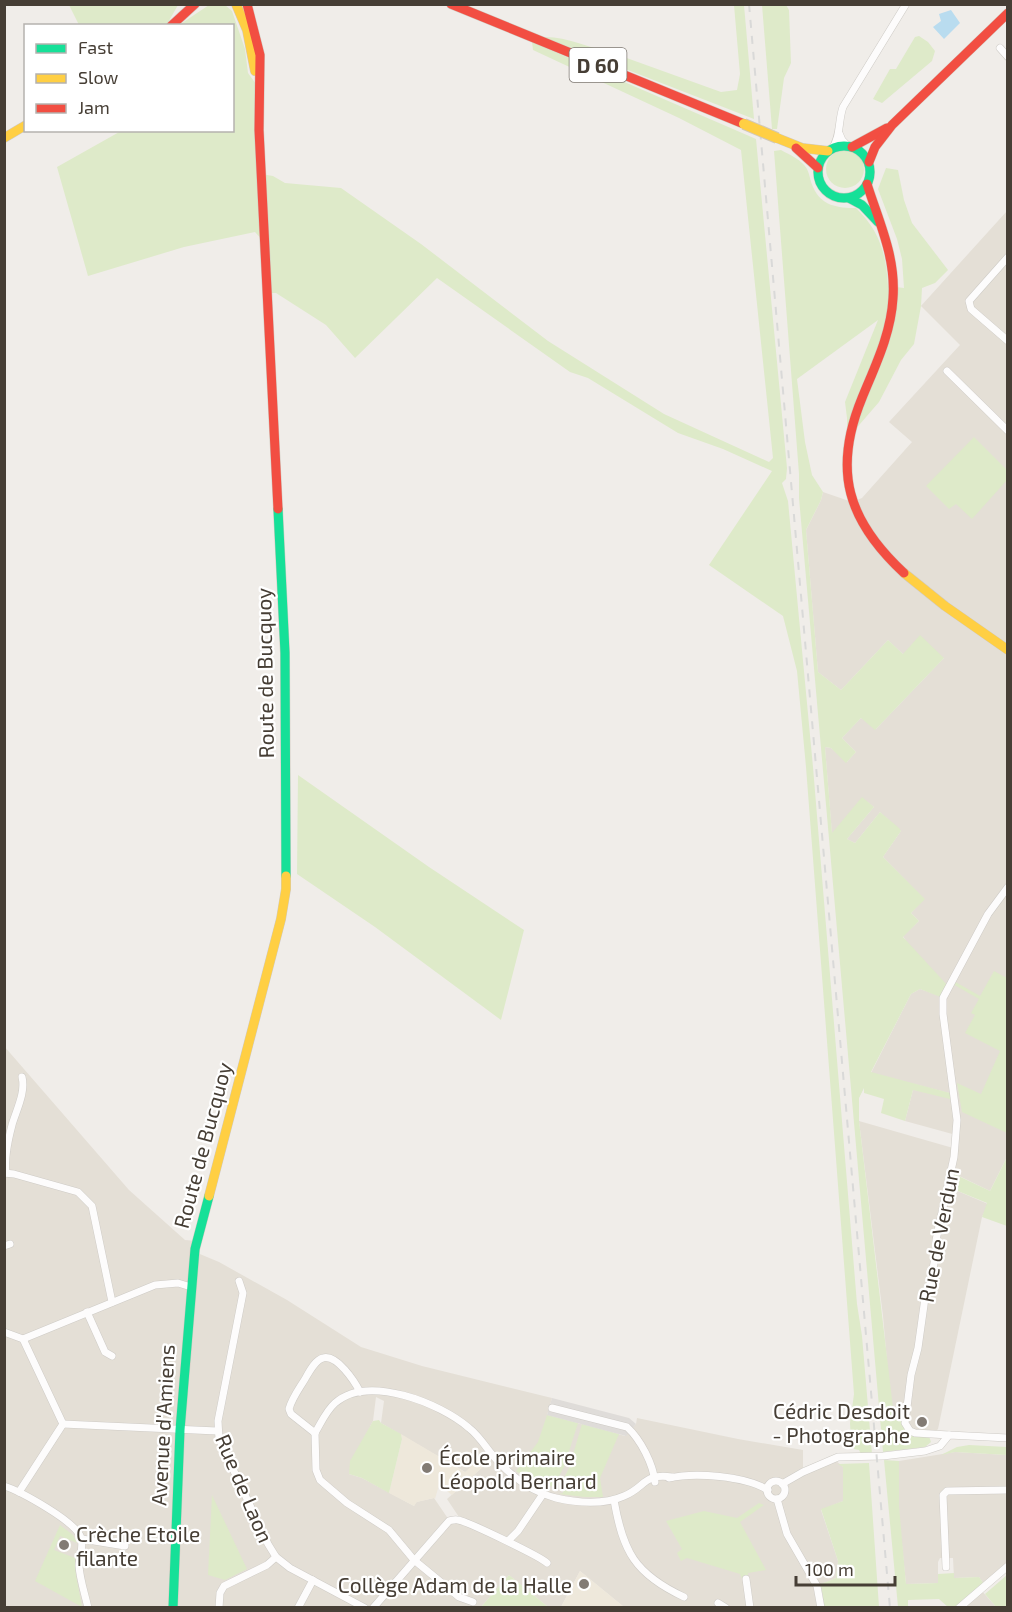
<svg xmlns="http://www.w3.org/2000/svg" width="1012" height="1612" viewBox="0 0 1012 1612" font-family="'Exo 2',sans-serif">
<rect width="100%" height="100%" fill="#f0ede9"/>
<g fill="#e4dfd6" fill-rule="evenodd">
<polygon points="1007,211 1007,1157 990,1191 951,1172 948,1187 988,1204 982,1217 938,1429 936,1431 909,1429 903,1419 894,1416 890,1395 883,1316 859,1121 953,1148 956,1135 905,1121 913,1090 949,1093 871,1073 911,994 920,989 943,997 903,936 919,921 911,913 924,899 883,857 901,831 880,812 855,843 847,839 874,807 862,798 832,834 825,747 831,748 847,762 856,752 842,738 861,718 876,729 944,658 903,654 888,640 841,690 818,672 806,530 821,500 823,492 852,502 862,498 912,442 889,422 960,345 921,306"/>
<path d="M 4,1046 L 129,1190 L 185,1240 L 197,1241 L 195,1252 L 219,1262 L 287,1300 L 361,1347 L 422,1366 L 552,1398 L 547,1415 L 625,1436 L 636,1424 L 637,1418 L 738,1439 L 803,1450 L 803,1471 L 834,1459 L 843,1467 L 843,1501 L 821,1510 L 838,1561 L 836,1578 L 817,1586 L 821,1607 L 624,1607 L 580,1571 L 561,1607 L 548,1607 L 509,1575 L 481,1607 L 5,1607 ZM 376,1397 L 384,1401 L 381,1423 L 465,1472 L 486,1464 L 447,1499 L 461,1520 L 449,1520 L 434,1498 L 416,1502 L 414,1506 L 362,1478 L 349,1474 L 363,1440 L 373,1421 Z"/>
<polygon points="955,1452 1007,1455 1007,1566 983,1583 979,1577 954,1578 953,1558 940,1558 938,1562 938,1583 906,1584 898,1506 899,1461"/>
<polygon points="981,1590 996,1607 959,1608"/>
</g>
<g fill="#eee8db">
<polygon points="401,1434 465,1472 480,1458 486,1464 452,1495 439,1485 435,1499 434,1498 417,1502 414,1506 389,1493 402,1439"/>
<polygon points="580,1571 624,1607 561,1607"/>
</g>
<g fill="#deeac9">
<polygon points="69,5 178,5 166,26 79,25"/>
<polygon points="209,5 225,5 232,11 245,49 248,73 259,88 261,174 273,176 285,183 341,188 421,244 548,341 664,414 769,462 773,458 741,150 679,118 533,50 532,42 756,139 787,468 786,479 782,483 788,501 813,767 857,1304 862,1336 872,1454 861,1454 859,1450 854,1449 854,1443 851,1440 850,1423 854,1394 806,767 797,671 783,616 709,565 772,471 723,449 678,433 588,378 570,372 437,278 355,358 326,325 276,293 267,293 264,242 255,232 184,247 88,276 57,167 121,131 232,130 232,26 179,25"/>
<path d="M 734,5 L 744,5 L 754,119 L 543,37 C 566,36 588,48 610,52 L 721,92 L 737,90 L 740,74 Z"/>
<polygon points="762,5 786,5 789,10 791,63 784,78 777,129 772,129"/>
<polygon points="919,36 928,42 935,51 932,61 882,103 873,99 890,69 896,69 915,37"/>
<circle cx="845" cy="169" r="19"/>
<path d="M 781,150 C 790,155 802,160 807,169 C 810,175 810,181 813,187 C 821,206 838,208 856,208 C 880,231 886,254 888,286 L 904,288 L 902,259 L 897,239 L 878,189 L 886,168 L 898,170 L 904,200 L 912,223 L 948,270 L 935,283 L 922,288 L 921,306 L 914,344 L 901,360 L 879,402 L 847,439 L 847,418 L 845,402 L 878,320 L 797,379 L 805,442 L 812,475 L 823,492 L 821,500 L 806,530 L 818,672 L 841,690 L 888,640 L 903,654 L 920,635 L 944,658 L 875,730 L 861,718 L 842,738 L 856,752 L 846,763 L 831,748 L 825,747 L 832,833 L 862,797 L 874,807 L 847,839 L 855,843 L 880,812 L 899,828 L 901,831 L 883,857 L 925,899 L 911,913 L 919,921 L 903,937 L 949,987 L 943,998 L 920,989 L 911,994 L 871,1072 L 950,1093 L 950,1099 L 913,1090 L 905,1121 L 881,1113 L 884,1099 L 864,1093 L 864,1088 L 859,1098 L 859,1121 L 894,1416 L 903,1419 C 901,1435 916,1435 929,1436 L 931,1442 L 925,1447 L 883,1452 L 799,498 L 799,474 L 774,151 Z"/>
<polygon points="974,437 1007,470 1008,479 972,519 956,504 949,509 926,486"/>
<polygon points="298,775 429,867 524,930 501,1020 375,927 297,874"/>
<polygon points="994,971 1005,977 1007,976 1007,1133 962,1112 957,1083 981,1094 1000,1051 965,1033 975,1015 971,1013 979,999 951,983 952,980 980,996"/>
<polygon points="1007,1157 1007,1226 982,1217 987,1203 948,1187 950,1172 990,1191"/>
<polygon points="547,1415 578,1423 564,1467 553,1487 546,1484 545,1487 548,1490 535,1484 516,1471 538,1442"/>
<polygon points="379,1420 381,1423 401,1434 402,1439 389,1493 362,1478 349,1474 350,1461 373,1421"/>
<polygon points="582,1424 619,1434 600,1478 603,1497 585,1497 559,1494 563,1493 563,1491 559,1488 569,1468"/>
<polygon points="969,1445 1007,1447 1007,1455 955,1452 941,1455 957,1447"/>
<polygon points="884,1460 899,1461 899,1506 906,1584 938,1583 938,1574 954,1573 954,1578 979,1577 984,1584 957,1606 948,1607 939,1599 908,1600 908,1607 898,1607"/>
<polygon points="869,1463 879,1607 824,1607 821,1584 836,1578 838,1561 821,1509 843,1501 843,1467 838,1464"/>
<polygon points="212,1495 247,1569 225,1580 208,1575"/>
<polygon points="759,1503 764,1505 740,1522 766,1570 748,1573 748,1578 742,1579 740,1574 687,1558 681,1561 677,1553 682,1549 666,1521 704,1511 737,1518"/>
<polygon points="60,1525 73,1535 77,1543 60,1536 54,1550 75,1558 76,1575 82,1607 35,1581"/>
<polygon points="509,1575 548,1607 481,1607"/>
<polygon points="1007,1575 1007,1607 996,1607 985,1594"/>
</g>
<polygon fill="#dfdcd9" points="552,1398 629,1418 636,1424 626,1436 547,1415"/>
<polygon fill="#b9dcef" points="951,10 960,23 944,39 933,27 941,21 939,14"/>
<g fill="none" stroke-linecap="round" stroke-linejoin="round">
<defs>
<g id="street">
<polyline points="1000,48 1008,57"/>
<polyline points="839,133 842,140 848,146"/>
<path d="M 832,149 C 841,136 838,121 843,107 L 906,4"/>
<polyline points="1008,257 969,301 971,309 1008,341"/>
<polyline points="947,371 1008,431"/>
<polyline points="4,1173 14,1174 78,1192 92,1206 112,1302"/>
<path d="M 6,1173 C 4,1157 8,1140 12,1125 C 16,1111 26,1092 22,1077"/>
<polyline points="4,1246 10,1244"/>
<polyline points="239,1281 243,1293 218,1421 219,1439 268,1544 276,1557 290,1568 365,1608"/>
<polyline points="87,1312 105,1352 112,1356"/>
<polyline points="4,1332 23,1339 63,1424"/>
<polyline points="23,1339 155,1285 178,1283 191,1287"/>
<path d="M 552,1408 L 627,1427 C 641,1440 653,1464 655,1482"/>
<polyline points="63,1424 217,1431"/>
<path d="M 315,1433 C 321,1423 326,1411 335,1403 C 368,1374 440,1403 469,1428 C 477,1434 484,1444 490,1452 C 507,1473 529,1491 556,1498 C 577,1503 604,1505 624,1496 C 646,1487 643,1473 672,1477"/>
<polyline points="315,1433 316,1470 320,1480 347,1503 389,1530 414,1560 459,1597 473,1602"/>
<path d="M 315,1433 L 291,1414 L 289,1409 C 292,1398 299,1389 305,1379 C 309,1372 315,1360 323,1358 C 337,1354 355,1382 360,1392"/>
<polyline points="949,1435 915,1433 910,1431 905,1423 911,1375 918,1348 925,1298 929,1289 936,1253 936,1240 954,1157 957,1120 943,1014 943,998 988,914 1008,887"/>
<path d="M 669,1478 C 695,1472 745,1476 768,1490"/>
<circle cx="776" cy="1490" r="9"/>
<polyline points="782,1484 803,1472 838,1457 883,1456 925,1451 940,1446 949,1435 1008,1438"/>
<path d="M 4,1486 C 20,1491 77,1522 81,1538 C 84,1547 79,1557 79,1566 C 80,1580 85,1594 88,1608"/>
<polyline points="19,1492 63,1424"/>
<polyline points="777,1499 787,1534 817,1586 821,1608"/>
<path d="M 614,1500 C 623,1552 635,1574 684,1597"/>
<polyline points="82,1539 125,1546"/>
<polyline points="508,1541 518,1531 543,1494"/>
<polyline points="946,1567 943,1495 947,1491 1008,1490"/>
<polyline points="746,1579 750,1608"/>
<polyline points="718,1603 726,1608"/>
<polyline points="219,1608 220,1593 224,1586 267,1565 276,1557"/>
<polyline points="298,1608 313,1580"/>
<path d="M 373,1608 L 449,1521 C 453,1520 455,1519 458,1520 C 469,1522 541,1557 547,1563"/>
<polyline points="959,1608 1008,1566"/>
</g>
<g id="fast">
<circle cx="844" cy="172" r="26"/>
<polyline points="849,198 862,205 878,222"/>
<polyline points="278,509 285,653 286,876"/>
<polyline points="173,1608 180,1430 195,1249 209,1196"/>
</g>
<g id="slow">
<polyline points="236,4 247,30 255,71"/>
<polyline points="4,138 26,125"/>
<polyline points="777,138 802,148 828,151"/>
<polyline points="904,573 945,606 1008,650"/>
<polyline points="209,1196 281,919 286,889 286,876"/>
</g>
<g id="jam">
<polyline points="247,4 260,55 259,130 278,509"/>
<polyline points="451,4 744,124"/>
<polyline points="171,26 195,4"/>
<polyline points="852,147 887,128"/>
<polyline points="796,148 818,168"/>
<polyline points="869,162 875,147 892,125 1008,13"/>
<path d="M 867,184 C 879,222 896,257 893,298 C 891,334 875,366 862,398 C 832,471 848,521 904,573"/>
</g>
</defs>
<use href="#street" stroke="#cecbc6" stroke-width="8"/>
<use href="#fast" stroke="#d0cac0" stroke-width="10"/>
<use href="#slow" stroke="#d0cac0" stroke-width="10"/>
<use href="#jam" stroke="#d0cac0" stroke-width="10"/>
<use href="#street" stroke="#fdfcfc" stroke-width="7"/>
<use href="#fast" stroke="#16e098" stroke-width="9"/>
<use href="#slow" stroke="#ffcf43" stroke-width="9"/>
<use href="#jam" stroke="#f24e42" stroke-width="9"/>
<polyline stroke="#d9d9d8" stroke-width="2" stroke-dasharray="8 8" stroke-linecap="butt" points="749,4 890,1608"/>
<defs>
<polyline id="slow-bridge" points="744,124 777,138"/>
</defs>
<use href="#slow-bridge" stroke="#d2c8b6" stroke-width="12" stroke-linecap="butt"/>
<use href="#slow-bridge" stroke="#ffcf43" stroke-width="10"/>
</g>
<g fill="#827b74" stroke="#fff" stroke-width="2">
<circle cx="922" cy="1422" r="6"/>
<circle cx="427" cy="1468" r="6"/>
<circle cx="64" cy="1545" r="6"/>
<circle cx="584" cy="1584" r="6"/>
</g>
<g text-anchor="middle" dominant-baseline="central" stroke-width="4.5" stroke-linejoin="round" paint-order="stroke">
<rect fill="#fff" stroke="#7e7872" stroke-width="1.5" x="569.5" y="48" width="57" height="34" rx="4.5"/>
<g font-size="20" font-weight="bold" fill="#463e35">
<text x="598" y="65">D 60</text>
</g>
<g font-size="21" fill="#463e35" stroke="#fff">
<text transform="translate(264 673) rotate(-91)">Route de Bucquoy</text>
<text transform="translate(202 1145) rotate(-75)">Route de Bucquoy</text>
<text transform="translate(938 1235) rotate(-79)">Rue de Verdun</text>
<text transform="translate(162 1425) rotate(-87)">Avenue d'Amiens</text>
<text transform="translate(245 1488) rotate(67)">Rue de Laon</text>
</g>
<g font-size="21" fill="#463e35" stroke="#fff" text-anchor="end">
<text x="910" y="1410">Cédric Desdoit<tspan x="910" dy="24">- Photographe</tspan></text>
<text x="439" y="1456" text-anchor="start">École primaire<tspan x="439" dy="24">Léopold Bernard</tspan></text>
<text x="76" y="1533" text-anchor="start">Crèche Etoile<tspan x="76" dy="24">filante</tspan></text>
<text x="572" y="1584">Collège Adam de la Halle</text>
</g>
</g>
<rect width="1012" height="1612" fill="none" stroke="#463e35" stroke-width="12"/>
<rect x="24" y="24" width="210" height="108" fill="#ffffff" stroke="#b5b2ae" stroke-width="1.5"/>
<rect x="36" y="44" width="30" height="9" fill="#16e098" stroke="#b5b2ae" stroke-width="1.5"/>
<text x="78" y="54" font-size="18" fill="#463e35">Fast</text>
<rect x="36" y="74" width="30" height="9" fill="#ffcf43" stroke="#b5b2ae" stroke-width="1.5"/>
<text x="78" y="84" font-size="18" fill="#463e35">Slow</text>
<rect x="36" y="104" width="30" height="9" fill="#f24e42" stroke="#b5b2ae" stroke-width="1.5"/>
<text x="78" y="114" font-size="18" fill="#463e35">Jam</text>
<path d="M796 1576v9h99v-9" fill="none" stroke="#463e35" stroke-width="3"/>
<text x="805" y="1576" font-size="18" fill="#463e35" stroke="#ffffff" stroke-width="4.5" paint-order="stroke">100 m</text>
</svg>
